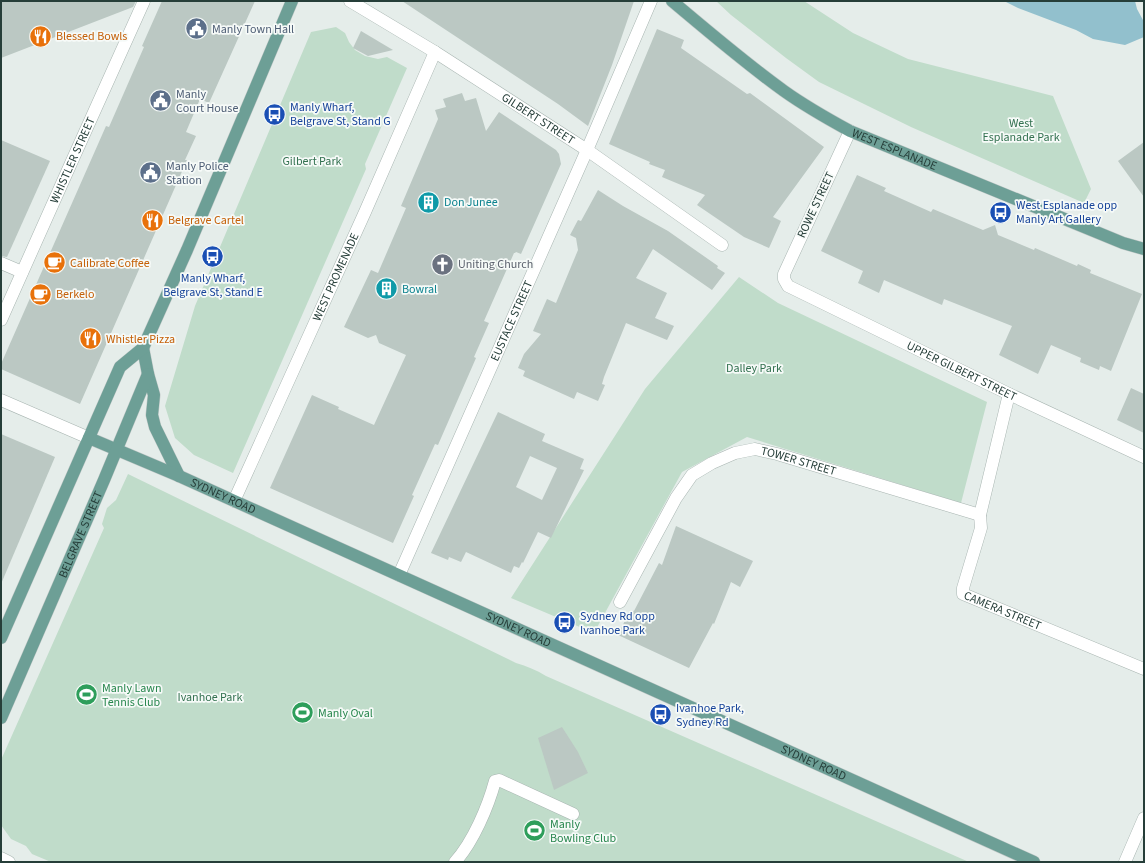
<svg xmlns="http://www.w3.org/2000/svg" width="1145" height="863" viewBox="0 0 1145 863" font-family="'Source Sans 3',sans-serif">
<rect width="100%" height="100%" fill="#e5edea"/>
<g fill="#c0dcca">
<polygon points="716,1 804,1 853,33 908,59 1053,96 1091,189 1084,203 911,127 819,82 786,58 731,15"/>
<polygon points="336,27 345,33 349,42 355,50 365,56 378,59 387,57 407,68 365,164 366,169 233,473 194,455 175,438 165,406 195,306 311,32"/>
<polygon points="739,277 778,303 987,402 961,503 747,437 682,472 594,633 511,598 645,389"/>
<path d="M 128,474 L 516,663 C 527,666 536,670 546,676 L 969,862 L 51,862 L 32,854 L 26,846 L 11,839 L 1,825 L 1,760 L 104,528 L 102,524 L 107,508 L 116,500 Z"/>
</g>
<polygon fill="#92c0cd" points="1004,1 1135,1 1137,9 1144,22 1144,37 1125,45 1093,39 1076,30 1018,8"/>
<g fill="#bbc8c3" fill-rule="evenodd">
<polygon points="1,1 136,1 133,7 1,58"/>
<polygon points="162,1 255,1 209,103 200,99 186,132 196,136 185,160 187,160 80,404 1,369 1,364 106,126 109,127 144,47 142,46"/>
<polygon points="402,1 634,1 612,65 588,126 558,104"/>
<polygon points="657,29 684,40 681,48 747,94 750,93 824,147 773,217 781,221 769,248 744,237 697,205 705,195 662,177 665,170 649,164 650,162 609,144"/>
<polygon points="361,31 393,50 368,56 353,48"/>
<polygon points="462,93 465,101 476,98 486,131 499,112 556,150 559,154 561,164 521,254 516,252 515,253 514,253 484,321 489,323 474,357 476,358 438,445 435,444 412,495 414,496 393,543 270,488 312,395 339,407 338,409 374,425 406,355 379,343 376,335 368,338 344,327 371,270 378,273 406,208 401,206 438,119 435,110 446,107 443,99"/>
<polygon points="1,140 50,161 7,257 1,256"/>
<polygon points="1144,142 1144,197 1118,161"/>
<polygon points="857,175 886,188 884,191 931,212 933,209 983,230 995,225 998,235 1034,250 1035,248 1077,266 1078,264 1091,270 1090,273 1142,294 1111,371 1100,366 1099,370 1080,362 1081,358 1051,345 1038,374 999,355 1012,326 944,299 942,305 884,280 879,293 858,283 863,271 821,251"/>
<polygon points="598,190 623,206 668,231 718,266 717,268 725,273 712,290 653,249 636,278 667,293 655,318 674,326 667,340 626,323 604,377 602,384 605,385 598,401 577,392 574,399 523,376 525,371 518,368 524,354 541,334 533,331 547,299 556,303 578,250 576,238 570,235 578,220 581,221"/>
<polygon points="1131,388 1144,394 1144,433 1117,420"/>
<path d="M 498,412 L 545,434 L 542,441 L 584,459 L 580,469 L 584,470 L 551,538 L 538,532 L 523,563 L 522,562 L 519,568 L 514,566 L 511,573 L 466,552 L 461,562 L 449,557 L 448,560 L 431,553 ZM 530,456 L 557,468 L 542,500 L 516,487 Z"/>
<polygon points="1,434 55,457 1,584"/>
<polygon points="676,526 753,561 740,587 731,582 714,624 713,623 689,668 618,635 630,610 634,611 659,563 662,565"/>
<polygon points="562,727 578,752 588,773 554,790 538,738"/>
</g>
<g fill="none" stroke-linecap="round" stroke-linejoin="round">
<defs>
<g id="minor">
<path id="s1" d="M 350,1 L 435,52 L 587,150 L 722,245"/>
<path id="s2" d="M 850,131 L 784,274 L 784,279 L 788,286 L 1009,394 L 1144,457"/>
<polyline points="1,263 22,272"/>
<path id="s3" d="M 1,320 L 72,161 L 144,1"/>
<path id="s4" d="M 1009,394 L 980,515 L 981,528 L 963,588 L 963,594 L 1144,669"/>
<polyline points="1,400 89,438"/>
<path id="s5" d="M 234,501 L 365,212 L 435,52"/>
<path id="s6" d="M 399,575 L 587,150 L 651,1"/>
<path id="s7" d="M 620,602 L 676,498 L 692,475 L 712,463 L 735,453 L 755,449 L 777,454 L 980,515"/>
<polyline points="1,858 9,862"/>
<path d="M 455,862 C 473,842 488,807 495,781 L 499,780 L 573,814"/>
<polyline points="1125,862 1144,818"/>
</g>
<g id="major">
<path id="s8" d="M 672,1 C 709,32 745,63 784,91 C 805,106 828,119 850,131 L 1123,243 L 1144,249"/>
<polyline points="143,348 148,374 154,395 152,415 155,427 179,476"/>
<path id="s9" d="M 89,438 L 179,476 L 1034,862"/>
<polyline points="1,638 120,367 143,348 187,250 292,1"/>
<path id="s10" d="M 1,718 L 104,480 L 148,374"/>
</g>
</defs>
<use href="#minor" stroke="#a8b5b1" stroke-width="13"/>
<use href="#major" stroke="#c2c9c8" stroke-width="13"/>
<use href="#minor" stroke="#fff" stroke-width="12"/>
<use href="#major" stroke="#6d9f96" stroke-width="12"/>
</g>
<defs>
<symbol id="civic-disc" viewBox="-11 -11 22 22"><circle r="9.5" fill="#5c6f8a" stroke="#f6faf8"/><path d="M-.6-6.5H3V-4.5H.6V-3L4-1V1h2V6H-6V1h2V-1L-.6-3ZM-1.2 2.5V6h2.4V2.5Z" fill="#fff"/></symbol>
<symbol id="restaurant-disc" viewBox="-11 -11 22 22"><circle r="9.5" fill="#e8710a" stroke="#f6faf8"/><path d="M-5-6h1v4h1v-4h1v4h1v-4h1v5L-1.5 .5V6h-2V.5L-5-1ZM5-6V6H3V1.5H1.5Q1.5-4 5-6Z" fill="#fff"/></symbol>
<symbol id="bus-disc" viewBox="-11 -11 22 22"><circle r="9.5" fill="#1a4fb4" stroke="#f6faf8"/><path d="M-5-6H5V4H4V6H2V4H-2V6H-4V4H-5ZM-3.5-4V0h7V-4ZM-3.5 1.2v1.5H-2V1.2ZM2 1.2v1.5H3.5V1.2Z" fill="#fff"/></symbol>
<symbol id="building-disc" viewBox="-11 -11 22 22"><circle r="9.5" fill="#0f9aa8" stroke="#f6faf8"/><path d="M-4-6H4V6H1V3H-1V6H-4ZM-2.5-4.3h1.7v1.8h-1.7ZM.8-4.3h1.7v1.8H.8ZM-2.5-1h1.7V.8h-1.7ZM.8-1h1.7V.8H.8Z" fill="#fff"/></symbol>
<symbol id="cafe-disc" viewBox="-11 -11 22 22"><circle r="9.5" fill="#e8710a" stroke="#f6faf8"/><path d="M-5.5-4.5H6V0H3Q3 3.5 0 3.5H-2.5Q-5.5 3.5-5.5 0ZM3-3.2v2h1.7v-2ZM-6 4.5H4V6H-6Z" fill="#fff"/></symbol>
<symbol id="church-disc" viewBox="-11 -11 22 22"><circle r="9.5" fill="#6b7280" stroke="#f6faf8"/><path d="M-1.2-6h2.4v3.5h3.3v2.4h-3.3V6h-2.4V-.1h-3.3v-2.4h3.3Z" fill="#fff"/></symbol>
<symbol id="stadium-disc" viewBox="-11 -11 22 22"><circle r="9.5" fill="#2e9e5b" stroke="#f6faf8"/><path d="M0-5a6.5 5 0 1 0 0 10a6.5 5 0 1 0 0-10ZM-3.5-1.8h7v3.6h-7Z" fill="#fff"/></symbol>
</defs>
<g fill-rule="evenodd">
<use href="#civic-disc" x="184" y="16" width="25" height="25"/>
<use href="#restaurant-disc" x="28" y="24" width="25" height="25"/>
<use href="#civic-disc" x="148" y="88" width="25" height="25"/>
<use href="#bus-disc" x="262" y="102" width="25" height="25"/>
<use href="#civic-disc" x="138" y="160" width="25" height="25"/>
<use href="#building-disc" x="416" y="190" width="25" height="25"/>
<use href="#bus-disc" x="988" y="200" width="25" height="25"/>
<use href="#restaurant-disc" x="140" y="208" width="25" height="25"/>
<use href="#bus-disc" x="200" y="244" width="25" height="25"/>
<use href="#cafe-disc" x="42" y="250" width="25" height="25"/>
<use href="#church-disc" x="430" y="252" width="25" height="25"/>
<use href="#building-disc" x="374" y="276" width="25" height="25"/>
<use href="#cafe-disc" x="28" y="282" width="25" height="25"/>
<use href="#restaurant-disc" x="78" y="326" width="25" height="25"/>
<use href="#bus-disc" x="552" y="610" width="25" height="25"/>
<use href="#stadium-disc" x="74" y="682" width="25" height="25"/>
<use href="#stadium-disc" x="290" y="700" width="25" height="25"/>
<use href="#bus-disc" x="648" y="702" width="25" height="25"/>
<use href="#stadium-disc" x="522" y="818" width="25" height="25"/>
</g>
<g text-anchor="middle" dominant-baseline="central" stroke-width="3.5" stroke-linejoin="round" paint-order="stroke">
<g font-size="12" fill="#4e5e75" stroke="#f6faf8" text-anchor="start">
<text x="212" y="29">Manly Town Hall</text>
<text x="176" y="94">Manly<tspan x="176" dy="14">Court House</tspan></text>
<text x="166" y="166">Manly Police<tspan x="166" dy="14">Station</tspan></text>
</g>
<g font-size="12" fill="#c56008" stroke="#f6faf8" text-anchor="start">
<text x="56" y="36">Blessed Bowls</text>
<text x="168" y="220">Belgrave Cartel</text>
<text x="70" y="263">Calibrate Coffee</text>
<text x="56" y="294">Berkelo</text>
<text x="106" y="339">Whistler Pizza</text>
</g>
<g font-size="12" fill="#164399" stroke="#f6faf8" text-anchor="start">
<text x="290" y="107">Manly Wharf,<tspan x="290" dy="14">Belgrave St, Stand G</tspan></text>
<text x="1016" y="205">West Esplanade opp<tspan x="1016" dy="14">Manly Art Gallery</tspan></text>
<text x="213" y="278" text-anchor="middle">Manly Wharf,<tspan x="213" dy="14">Belgrave St, Stand E</tspan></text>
<text x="580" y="616">Sydney Rd opp<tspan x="580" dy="14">Ivanhoe Park</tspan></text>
<text x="676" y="708">Ivanhoe Park,<tspan x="676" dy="14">Sydney Rd</tspan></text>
</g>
<g font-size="12" fill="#263e39" stroke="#f6faf8">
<text stroke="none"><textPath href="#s1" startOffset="222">GILBERT STREET</textPath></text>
<text stroke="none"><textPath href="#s8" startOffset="269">WEST ESPLANADE</textPath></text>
<text stroke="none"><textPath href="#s3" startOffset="175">WHISTLER STREET</textPath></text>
<text transform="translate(816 205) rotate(-65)">ROWE STREET</text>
<text stroke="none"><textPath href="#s5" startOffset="246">WEST PROMENADE</textPath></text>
<text stroke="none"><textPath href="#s6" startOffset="278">EUSTACE STREET</textPath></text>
<text stroke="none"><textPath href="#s2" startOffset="364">UPPER GILBERT STREET</textPath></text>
<text stroke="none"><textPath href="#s7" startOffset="260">TOWER STREET</textPath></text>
<text stroke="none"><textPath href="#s9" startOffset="146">SYDNEY ROAD</textPath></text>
<text stroke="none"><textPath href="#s10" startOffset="200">BELGRAVE STREET</textPath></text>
<text stroke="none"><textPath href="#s4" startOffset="249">CAMERA STREET</textPath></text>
<text stroke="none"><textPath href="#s9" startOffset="470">SYDNEY ROAD</textPath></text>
<text stroke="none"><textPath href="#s9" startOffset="794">SYDNEY ROAD</textPath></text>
</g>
<g font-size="12" fill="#337150" stroke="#f6faf8">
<text x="1021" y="123">West<tspan x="1021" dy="14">Esplanade Park</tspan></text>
<text x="312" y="161">Gilbert Park</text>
<text x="754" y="368">Dalley Park</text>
<text x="210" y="697">Ivanhoe Park</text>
</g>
<g font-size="12" fill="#0d838f" stroke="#f6faf8" text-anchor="start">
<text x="444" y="202">Don Junee</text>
<text x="402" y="289">Bowral</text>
</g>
<g font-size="12" fill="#5b616d" stroke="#f6faf8" text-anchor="start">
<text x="458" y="264">Uniting Church</text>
</g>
<g font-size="12" fill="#27864d" stroke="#f6faf8" text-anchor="start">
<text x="102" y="688">Manly Lawn<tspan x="102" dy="14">Tennis Club</tspan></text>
<text x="318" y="713">Manly Oval</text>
<text x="550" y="824">Manly<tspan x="550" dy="14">Bowling Club</tspan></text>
</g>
</g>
<rect width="1145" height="863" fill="none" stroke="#263e39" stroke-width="4"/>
</svg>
